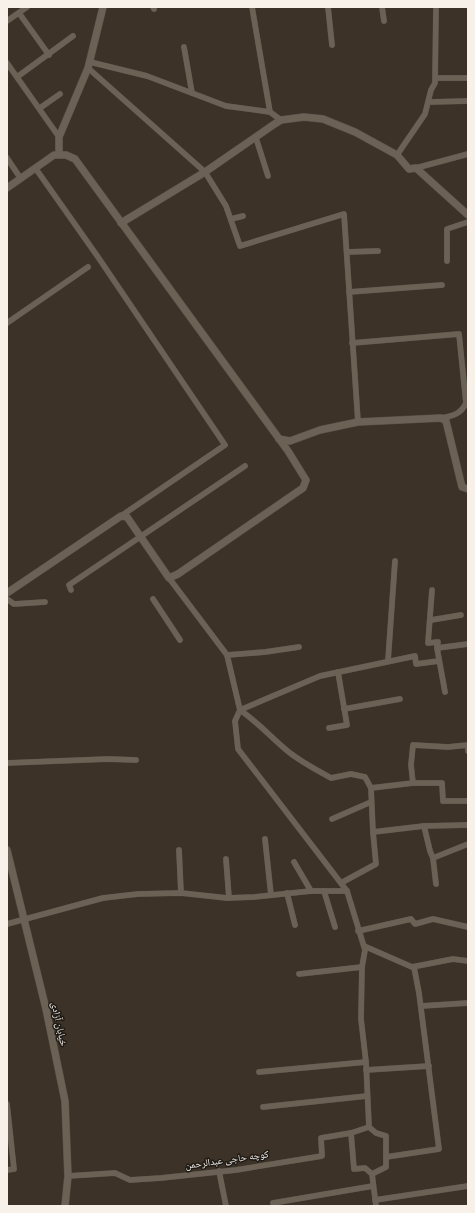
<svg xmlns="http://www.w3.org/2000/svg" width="475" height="1213" viewBox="0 0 475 1213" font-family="'Fira Sans Condensed','Noto Naskh Arabic',sans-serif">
<rect width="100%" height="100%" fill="#3c3227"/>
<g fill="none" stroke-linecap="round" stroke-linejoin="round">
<defs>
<g id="minor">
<polyline points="153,7 154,9"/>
<polyline points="252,7 270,112"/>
<polyline points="328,7 332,45"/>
<polyline points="382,7 384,21"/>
<polyline points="19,13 49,55"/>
<polyline points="7,21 27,7"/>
<polyline points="184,47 192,93"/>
<polyline points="90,62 147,76 226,106 270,112 281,120"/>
<polyline points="7,63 59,137"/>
<polyline points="88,68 205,172 226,206 240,246 344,214 358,422"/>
<polyline points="17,77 73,36"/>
<polyline points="436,78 468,78"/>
<polyline points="429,102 468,101"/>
<polyline points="40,108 60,94"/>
<polyline points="256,138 268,176"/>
<polyline points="397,155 425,114 431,90 435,83 436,7"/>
<polyline points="7,158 21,179"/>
<polyline points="416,168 468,154"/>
<polyline points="36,169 98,257 225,445 121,516"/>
<polyline points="231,219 243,216"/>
<polyline points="347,252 378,251"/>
<polyline points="447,261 447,229 468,222"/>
<polyline points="349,292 442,285"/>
<polyline points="7,323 88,267"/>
<path d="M 352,343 L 459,334 L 466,403 C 461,414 453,416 441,418"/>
<polyline points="169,578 227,655 240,710 235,721 238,749 347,891 365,950 362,967 361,1019 366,1062 369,1127 376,1133 386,1136 386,1167 372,1174 376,1206"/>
<polyline points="71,590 69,585 245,466"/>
<polyline points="432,590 428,643 438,642 437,648 445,692"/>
<polyline points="7,599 14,604 45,602"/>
<polyline points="153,599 180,640"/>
<polyline points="431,620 461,615"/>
<polyline points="437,648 468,644"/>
<polyline points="227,655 265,652 299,647"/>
<polyline points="388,661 395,561"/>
<polyline points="344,709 400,699"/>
<path d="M 240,710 C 256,721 269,735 284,748 C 297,760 315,769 331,778 L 351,774 L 365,777 L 371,788 L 413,783 L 411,765 L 413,745 L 448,747 L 468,745 L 468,751"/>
<polyline points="240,710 320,676 415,656 416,664 439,661"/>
<polyline points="329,728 347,725 338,672"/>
<polyline points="7,763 108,759 136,760"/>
<polyline points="413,783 442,783 443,801 468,801"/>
<polyline points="371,788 373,832 424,826 468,825"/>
<polyline points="332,819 371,802"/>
<polyline points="424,826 430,851 433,858 468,844"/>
<polyline points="265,839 271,895"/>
<polyline points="179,850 181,893"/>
<polyline points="433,858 436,884"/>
<polyline points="226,859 229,898"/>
<polyline points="294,862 311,891"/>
<polyline points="341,883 376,864 373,832"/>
<polyline points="324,891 335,927"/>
<polyline points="287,893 295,925"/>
<polyline points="7,924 103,898 138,894 181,893 227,898 254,897 311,891 347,891"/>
<polyline points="358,931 411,919 415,924 433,919 468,927"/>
<polyline points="364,946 412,967 453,959 468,961"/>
<polyline points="299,974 362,967"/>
<polyline points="421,1006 468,1003"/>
<polyline points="366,1070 429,1066"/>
<polyline points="259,1072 366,1062"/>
<polyline points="7,1104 14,1169 7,1170"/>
<polyline points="263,1107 367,1096"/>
<polyline points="351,1133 354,1169 365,1168 372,1174"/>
<polyline points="386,1157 439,1149 419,993 414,967"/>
<polyline points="219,1171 226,1206"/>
<polyline points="68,1176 115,1173 130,1180 161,1178 236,1170 322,1156 321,1138 351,1133 369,1127"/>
<polyline points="375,1200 468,1186"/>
<polyline points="273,1203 373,1186"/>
</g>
<g id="tertiary">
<polyline points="59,154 59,137 88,68 103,7"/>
<polyline points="7,188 54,155 66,155 75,159 288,451 306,480 303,488 178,574 169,578 127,517 121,516 7,593"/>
<polyline points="121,223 205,172 273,125 281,120 304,117 323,119 355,132 397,155 409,169 416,168 468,215"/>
<polyline points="279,439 290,441 320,430 358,422 441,418 446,421 462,487 468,489"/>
<polyline points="7,850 46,1009 65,1101 68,1176 65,1206"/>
</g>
</defs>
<use href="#minor" stroke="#554e44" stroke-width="6"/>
<use href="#tertiary" stroke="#554e44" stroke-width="8"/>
<use href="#minor" stroke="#6c6155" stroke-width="5.5"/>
<use href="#tertiary" stroke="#6c6155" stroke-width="7"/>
</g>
<g text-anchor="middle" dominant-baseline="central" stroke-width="3" stroke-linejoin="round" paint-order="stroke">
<g font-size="10" fill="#f7f1ea" stroke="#1f1b16">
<text transform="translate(59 1024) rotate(78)">خیابان آزادی</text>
<text transform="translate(227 1160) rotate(-8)">کوچه حاجی عبدالرحمن</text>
</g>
</g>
<rect width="475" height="1213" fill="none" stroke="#f7f1ea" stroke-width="16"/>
</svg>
